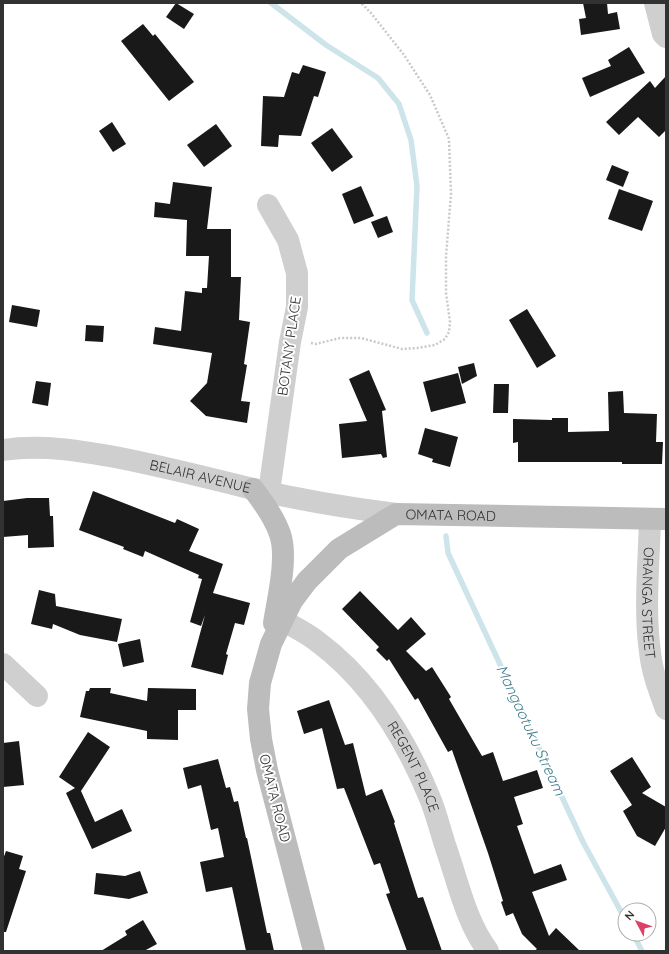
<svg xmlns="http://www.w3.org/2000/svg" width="669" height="954" viewBox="0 0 669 954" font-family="Quicksand,sans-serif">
<rect width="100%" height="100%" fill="#fff"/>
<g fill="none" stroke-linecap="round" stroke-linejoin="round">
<g stroke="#cce4ea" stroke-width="5.5">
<polyline points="271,3 326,45 378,78 399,104 411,140 417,186 412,300 427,333"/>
<polyline points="446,536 448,553 583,842 625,919"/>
<polyline points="633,934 642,951"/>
</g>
</g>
<g fill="#191919">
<polygon points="176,3 194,14 184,29 166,17"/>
<polygon points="583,3 607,3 608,14 617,12 620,29 581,35 579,19 586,18"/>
<polygon points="143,24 153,36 155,34 194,82 169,101 121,41"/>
<polygon points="629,47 645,73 590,97 582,78 611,66 608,60"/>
<polygon points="303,65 326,72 318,97 314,96 301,136 279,135 278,147 261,146 263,96 284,97 292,72 299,74"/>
<polygon points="666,76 666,130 659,137 638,117 619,135 606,122 650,81 655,88"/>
<polygon points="112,122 126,144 113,152 99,131"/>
<polygon points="216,124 232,146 204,167 187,145"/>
<polygon points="332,128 353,157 332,172 311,143"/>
<polygon points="612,165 629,172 623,187 606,180"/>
<polygon points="173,182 212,187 207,229 231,229 231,277 241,277 239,320 250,322 244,364 247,365 241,401 250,402 247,423 206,416 190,401 207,383 212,353 153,344 155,327 181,331 185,291 202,293 202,288 207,288 209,256 186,256 187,220 154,217 155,202 170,204"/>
<polygon points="361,186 374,216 354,224 342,194"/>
<polygon points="619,189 653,201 642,231 608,219"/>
<polygon points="387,216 393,232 378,238 371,222"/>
<polygon points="12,305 40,310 37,327 9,322"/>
<polygon points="527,309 556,356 537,368 509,320"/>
<polygon points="86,325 104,326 103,342 85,341"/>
<polygon points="474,363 477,376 462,384 458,367"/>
<polygon points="369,370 386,410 382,411 387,457 383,458 381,454 342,458 339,424 367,421 349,379"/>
<polygon points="458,373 466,403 431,412 423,382"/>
<polygon points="36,381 51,383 48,406 32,403"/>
<polygon points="494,384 509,384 508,413 493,413"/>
<polygon points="623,391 624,413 657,414 656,442 663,442 662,464 622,464 622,462 518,462 518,442 513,443 513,419 552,420 552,418 568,418 568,432 609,431 608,392"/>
<polygon points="425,428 458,437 450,467 432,462 433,459 418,454"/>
<polygon points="93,491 175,523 177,519 199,529 189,551 223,564 213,593 250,603 244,625 235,623 226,654 228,655 223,675 191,667 205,615 201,626 190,622 202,579 198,578 199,575 145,551 143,557 123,549 124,547 79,530"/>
<polygon points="27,498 49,498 50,516 53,516 54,547 28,548 28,535 3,537 3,501"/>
<polygon points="39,590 55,594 56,606 122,619 117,642 80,635 53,624 52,629 31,624"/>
<polygon points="360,591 398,630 411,617 426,634 406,651 426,671 432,667 451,697 449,699 482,756 493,752 503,781 537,770 543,788 514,797 523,824 517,826 534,874 561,864 567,880 532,892 549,936 556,928 580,951 534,951 537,949 522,934 513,913 506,916 501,902 503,901 488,853 452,750 448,752 418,698 415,700 389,659 387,661 376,650 379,647 342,609"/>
<polygon points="140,639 144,662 123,667 118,644"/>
<polygon points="90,688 111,688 110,693 147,701 148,688 196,689 196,710 178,710 178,740 147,739 147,731 80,717 86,691 89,691"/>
<polygon points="329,700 345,745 353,743 366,796 382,789 395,822 394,823 418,898 423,897 442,951 407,951 386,894 390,893 380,863 374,865 344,788 337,789 322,728 304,734 297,711"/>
<polygon points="88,732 110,747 81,791 95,822 122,809 132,831 92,849 66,793 75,788 59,777"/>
<polygon points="19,741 24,785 3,787 3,743"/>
<polygon points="632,757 651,787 642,793 666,807 666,827 655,846 637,836 623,811 632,805 610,771"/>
<polygon points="218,759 226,788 230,787 234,802 238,801 246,838 247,838 267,933 270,933 274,951 246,951 232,887 206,892 200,862 224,857 218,828 211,830 201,785 188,789 183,768"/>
<polygon points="6,851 23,856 19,869 26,871 6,932 3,932 3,859"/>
<polygon points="140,871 148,893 129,899 94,894 96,873 125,876"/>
<polygon points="143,920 157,944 144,951 101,951 127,935 125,931"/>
</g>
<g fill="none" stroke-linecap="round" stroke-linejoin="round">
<polyline stroke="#c9c9c9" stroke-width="2.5" stroke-dasharray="2 2" stroke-linecap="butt" points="311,343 316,344 340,338 361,338 402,349 417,348 435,345 445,339 449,332 450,322 446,293 446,256 451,194 449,139 430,95 404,55 371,13 361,3"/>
<g stroke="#cfcfcf" stroke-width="22">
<polyline points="655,3 663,34 666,37"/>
<polyline points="268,205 288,240 297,273 297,307 290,342 269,492"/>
<path id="s1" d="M 3,450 C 42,444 82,451 120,458 C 165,467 209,478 253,489 C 300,500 348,508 396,514"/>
<path id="s2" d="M 650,519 C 649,562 644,610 650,652 C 652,672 659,690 666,709"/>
<path id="s3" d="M 282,620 C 294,627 307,633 318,642 C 369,680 405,738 429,796 C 436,812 440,830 446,848 C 458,882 466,922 488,951"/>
<polyline points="3,664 37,696"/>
</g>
<g stroke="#bcbcbc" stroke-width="22">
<path d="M 253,489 C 264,503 274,517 280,534 C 288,557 278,598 274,623"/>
<path id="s4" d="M 314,951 L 267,770 L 261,739 L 258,709 L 260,683 L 271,644 L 292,601 L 307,581 L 339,549 L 396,514 L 666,519"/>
</g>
</g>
<g text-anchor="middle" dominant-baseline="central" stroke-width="4" stroke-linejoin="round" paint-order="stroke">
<g font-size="14" fill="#323232" stroke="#fff">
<text transform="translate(289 346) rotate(-82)">BOTANY PLACE</text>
<text stroke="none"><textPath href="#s1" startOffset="200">BELAIR AVENUE</textPath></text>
<text stroke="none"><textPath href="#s4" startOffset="555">OMATA ROAD</textPath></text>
<text stroke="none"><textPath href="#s2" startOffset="84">ORANGA STREET</textPath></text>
<text stroke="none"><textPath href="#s3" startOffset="201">REGENT PLACE</textPath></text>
<text transform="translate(275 798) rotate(76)">OMATA ROAD</text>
</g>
<g font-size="15" font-style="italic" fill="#407c8c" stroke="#fff">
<text transform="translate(531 730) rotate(65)">Mangaotuku Stream</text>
</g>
</g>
<rect width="669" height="954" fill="none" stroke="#323232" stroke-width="8"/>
<g transform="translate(637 922) rotate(311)"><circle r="19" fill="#ffffff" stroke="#adadad"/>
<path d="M0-3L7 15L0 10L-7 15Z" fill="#de4068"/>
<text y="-6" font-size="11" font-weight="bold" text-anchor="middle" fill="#323232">N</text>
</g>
</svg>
